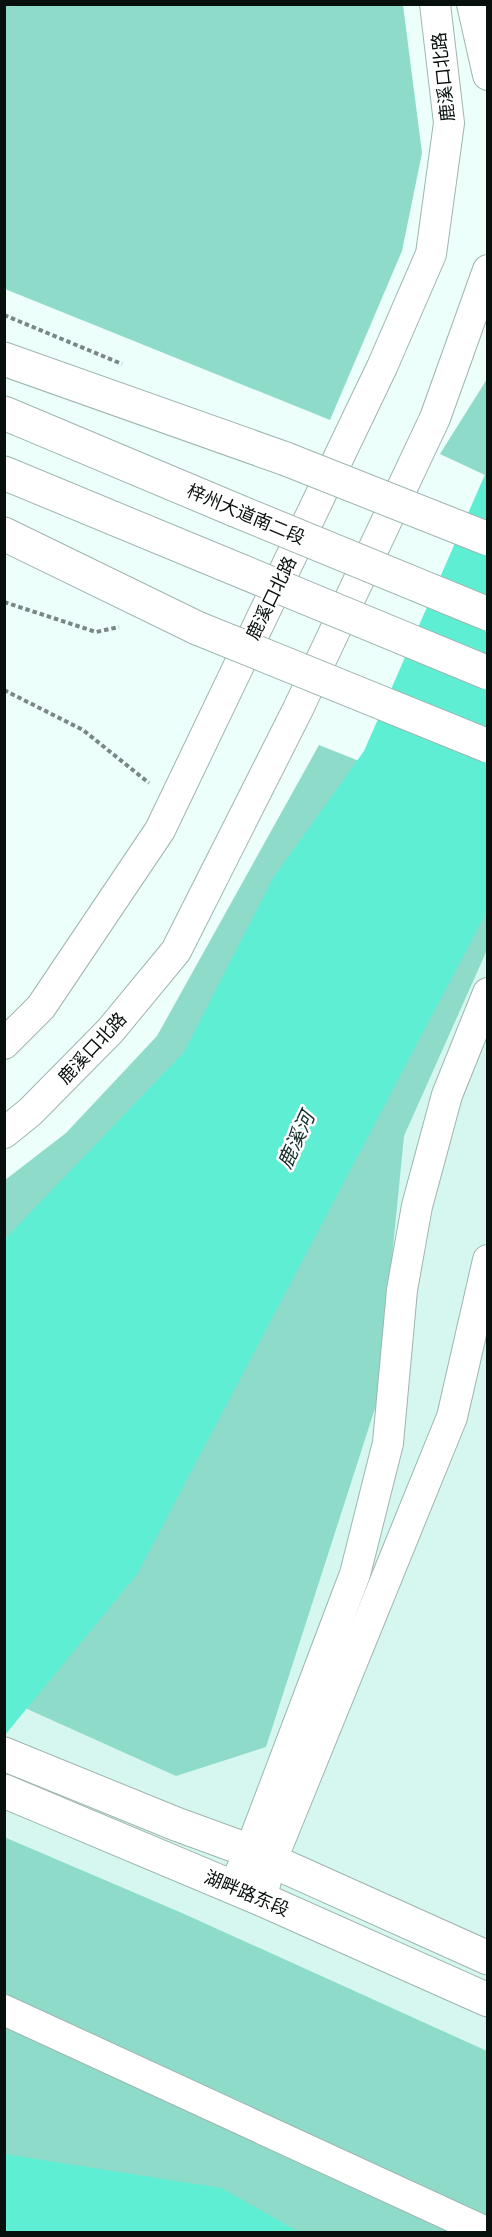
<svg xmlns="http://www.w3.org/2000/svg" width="492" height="2237" viewBox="0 0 492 2237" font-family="'Work Sans','Noto Sans SC',sans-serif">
<rect width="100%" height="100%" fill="#ecfffa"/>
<polygon fill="#d6f7ef" points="487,911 487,2232 5,2154 4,1735 74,1648"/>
<g fill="#8fdbca">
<polygon points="4,5 403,5 422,153 402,251 330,420 5,289"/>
<polygon points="487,379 487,476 440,454"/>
<polygon points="319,745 487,812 487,950 404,1136 378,1399 266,1747 176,1776 5,1699 5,1180 66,1133 157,1036"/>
<polygon points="4,1837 182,1913 487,2051 487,2232 5,2232"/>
</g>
<g fill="#5eeed4">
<polygon points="487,470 487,911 137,1574 5,1735 5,1239 184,1052 273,878 364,751"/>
<polygon points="4,2154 221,2188 299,2232 5,2232"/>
</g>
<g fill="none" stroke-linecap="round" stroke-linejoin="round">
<defs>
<g id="minor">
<polyline points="472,4 488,75"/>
<polyline points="4,1044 41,1007 160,830 382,367 431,254 449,123 435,4"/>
<polyline points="4,1133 30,1112 110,1031 176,951 298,709 435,418 488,270"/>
<polyline points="233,1888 250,1851 355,1574 388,1443 402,1290 417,1206 447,1095 488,993"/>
<polyline points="261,1899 271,1862 452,1417 488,1260"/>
<polyline points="4,2010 486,2232"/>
</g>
<g id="major">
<polyline points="4,359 286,459"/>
<polyline points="4,413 235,510"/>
<polyline points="4,473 224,564"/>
<polyline points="4,534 197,628"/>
<polyline points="4,1754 176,1824 250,1851 488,1958"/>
<polyline points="4,1791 261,1899 488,2000"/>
</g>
</defs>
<use href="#minor" stroke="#9eb5af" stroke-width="32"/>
<use href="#major" stroke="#9eb5af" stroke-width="35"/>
<g stroke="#7a8784" stroke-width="4" stroke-dasharray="4.5 3" stroke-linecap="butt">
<polyline points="4,315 122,364"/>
<polyline points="4,602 96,632 119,627"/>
<polyline points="4,690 83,730 149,783"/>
</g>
<use href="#minor" stroke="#fff" stroke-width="30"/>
<use href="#major" stroke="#fff" stroke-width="33"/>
<defs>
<g id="major-bridge">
<polyline points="286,459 488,539"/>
<polyline points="235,510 488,614"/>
<polyline points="224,564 488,673"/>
<polyline points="197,628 488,746"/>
</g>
</defs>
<use href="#major-bridge" stroke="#9eb5af" stroke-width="35" stroke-linecap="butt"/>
<use href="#major-bridge" stroke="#fff" stroke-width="33"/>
</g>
<g text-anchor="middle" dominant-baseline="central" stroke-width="5" stroke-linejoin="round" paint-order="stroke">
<g font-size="18" fill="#08100e" stroke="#fff">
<text transform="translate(443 77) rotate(-96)">鹿溪口北路</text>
<text transform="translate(246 514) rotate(23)">梓州大道南二段</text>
<text transform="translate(271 598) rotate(-64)">鹿溪口北路</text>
<text transform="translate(92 1048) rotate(-47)">鹿溪口北路</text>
<text transform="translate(247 1893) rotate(23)">湖畔路东段</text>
</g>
<g font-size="20" font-style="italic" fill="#162f2a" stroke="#fff">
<text transform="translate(296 1140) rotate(-65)">鹿溪河</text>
</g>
</g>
<rect width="492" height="2237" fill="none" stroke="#08100e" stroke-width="12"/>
</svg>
